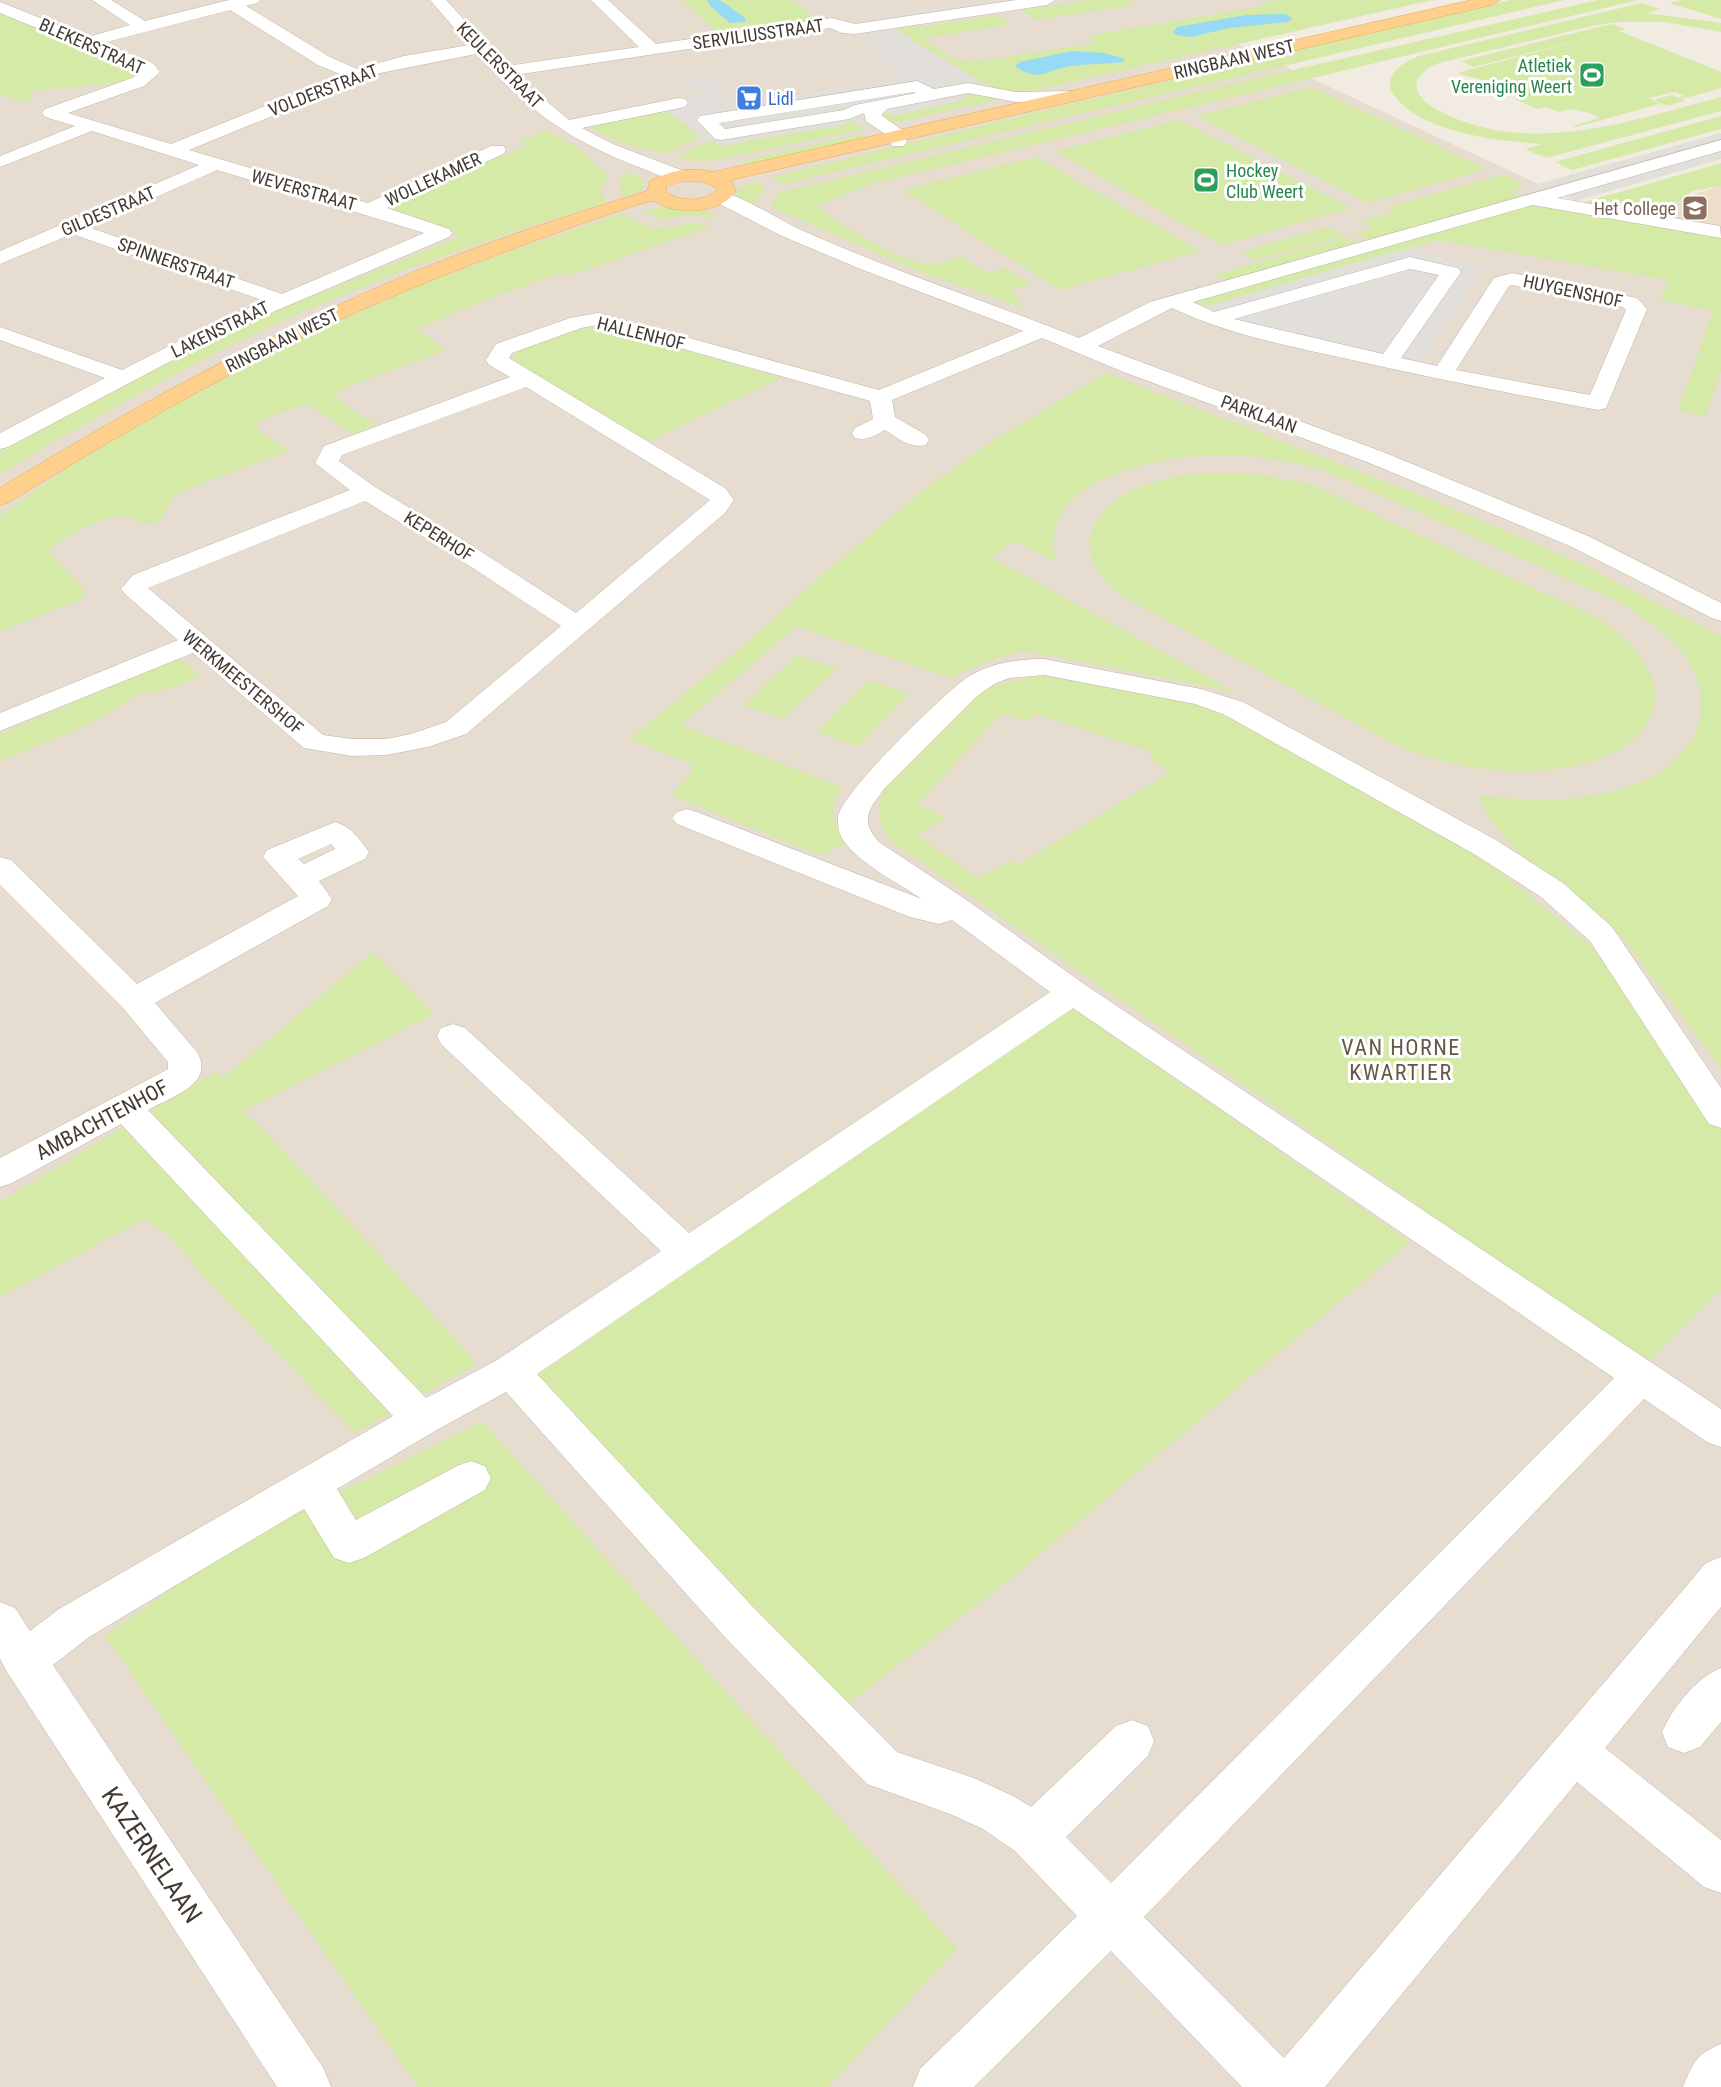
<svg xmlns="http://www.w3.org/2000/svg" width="1721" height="2087" viewBox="0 0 1721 2087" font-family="'Roboto Condensed',sans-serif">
<rect width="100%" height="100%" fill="#f2ebe1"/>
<polygon fill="#e6dccf" points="0,0 1432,0 1237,44 1536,183 1645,276 1721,289 1721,2087 0,2087"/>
<polygon fill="#eddeca" points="1721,186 1721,235 1655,223 1659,217 1677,200"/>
<g fill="#d4eaa6" fill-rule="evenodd">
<polygon points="682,0 707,0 724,19 745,18 720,0 792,0 816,19 815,21 806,23 802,19 730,30 733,33 720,35"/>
<polygon points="1091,0 1127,0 1135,5 1035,20 1021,10"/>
<path d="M 1277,0 L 1432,0 L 1022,93 C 977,88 933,55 897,28 L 926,26 L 997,15 L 1011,24 L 923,39 L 950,57 L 971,62 L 1096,43 L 1087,36 L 1264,6 L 1260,3 Z"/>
<polygon points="1511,0 1564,0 783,184 771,177 1256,59"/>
<path d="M 1598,0 L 1638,0 L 875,183 L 816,206 C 839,224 899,263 929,264 C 939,265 952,259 961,256 L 987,273 L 1006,268 L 1032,284 L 1011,290 L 1024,308 L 921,272 L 771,207 L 778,193 L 1240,82 Z"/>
<polygon points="1683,0 1721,0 1721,19 1669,3"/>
<path d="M 1642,3 L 1660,9 L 1647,13 L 1721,23 L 1721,32 L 1664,22 L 1617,22 L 1591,26 L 1439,63 L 1430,67 L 1418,77 C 1412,92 1424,102 1436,109 C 1526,159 1630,121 1721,97 L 1721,111 L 1546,158 L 1525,149 L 1542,144 C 1499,141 1410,132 1390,88 C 1389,69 1404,63 1419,56 Z"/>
<polygon points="0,14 138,69 143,71 141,76 121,83 32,91 29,104 0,95"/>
<path d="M 1612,24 L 1625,29 L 1619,31 L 1721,72 L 1721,88 L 1682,99 L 1685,101 L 1667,106 L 1654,100 L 1672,95 L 1678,98 L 1684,96 L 1675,92 L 1649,98 L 1660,104 L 1576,127 L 1573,126 L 1600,118 L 1590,113 L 1570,109 L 1559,112 L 1547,107 L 1537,109 L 1515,99 L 1520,97 L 1511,93 L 1506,95 L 1484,85 L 1490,83 C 1479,77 1468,78 1457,73 L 1604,34 L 1473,67 L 1461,61 Z"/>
<polygon points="1312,87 1487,169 1368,203 1196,116"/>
<polygon points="958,94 1005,98 887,124 881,117 886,111 966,99"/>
<polygon points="666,110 701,137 665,154 626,144 592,130 597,124"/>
<polygon points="1721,116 1721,129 1572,170 1555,162"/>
<polygon points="843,119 850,120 864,129 717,160 695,161 676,156 708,142 713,141 719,146 847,124"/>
<polygon points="1179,120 1351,208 1221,245 1055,151"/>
<path d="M 546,130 L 578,148 L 608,176 L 601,190 L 606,203 C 492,237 380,276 272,326 C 179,369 88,421 0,474 L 0,451 L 114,389 L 256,319 L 457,238 L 457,233 L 392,210 L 396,203 L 493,155 L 503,157 L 527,145 L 519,141 Z"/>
<polygon points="865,133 860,140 751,164 745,160"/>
<polygon points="1035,157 1200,251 1060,290 902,190"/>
<polygon points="1721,163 1721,186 1692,191 1659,217 1656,224 1721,235 1721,369 1706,416 1678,411 1713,311 1660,300 1668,280 1438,240 1204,307 1194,300 1536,203 1564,208"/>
<polygon points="630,172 644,180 641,192 622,197 620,189 622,175"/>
<polygon points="1504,174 1523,184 1518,185 1523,188 1511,191 1522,197 1369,240 1355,233 1372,228 1361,221 1395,211 1388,207"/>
<path d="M 756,182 L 766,188 L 758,196 L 758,202 L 748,206 L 736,199 C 738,186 745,185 756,182 Z"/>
<polygon points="664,207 689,208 718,215 710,218 696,215 683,216 663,220 642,211"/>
<path d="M 621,214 L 655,229 L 695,223 L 710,227 L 569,276 L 562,272 L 485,300 L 417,329 L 446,350 L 348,387 L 338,392 L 336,395 L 338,400 L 376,425 L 352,434 L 310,405 L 303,405 L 260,420 L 257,425 L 260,431 L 289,451 L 183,491 C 180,493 174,496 172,499 C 165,509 166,519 153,523 C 140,527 133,517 122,516 C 108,514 55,540 49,552 L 84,589 L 85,594 L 79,600 L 0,632 L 0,516 L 88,453 L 251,361 L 410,289 L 505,253 Z"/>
<polygon points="1327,227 1346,235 1255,260 1241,252"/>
<polygon points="1346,237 1357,242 1224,281 1214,275"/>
<polygon points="601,326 613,328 780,378 647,442 514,362 512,357 521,350 588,327"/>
<path d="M 1106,373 L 1420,495 L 1574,560 L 1721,636 L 1721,1068 L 1622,937 L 1522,857 L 1488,817 L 1478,795 C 1531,802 1586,803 1636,784 C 1696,761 1721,708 1683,653 C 1664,630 1639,614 1614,600 L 1326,471 C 1292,462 1258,455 1223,455 C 1164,455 1032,477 1057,563 L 1015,541 L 991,557 L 1235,692 L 1027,651 C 999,655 975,666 951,678 L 797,626 L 681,725 L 842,787 C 827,809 834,823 844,844 L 823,855 L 811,852 L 671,795 L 691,773 L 691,764 L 630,739 L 745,644 L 832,566 L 930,485 L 994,440 Z"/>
<path d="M 1204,473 L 1258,474 L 1312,485 L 1594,616 C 1687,673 1671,751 1563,768 C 1503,777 1440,766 1386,740 L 1122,596 C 1068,555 1087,507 1145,485 C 1164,478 1184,475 1204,473 Z"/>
<polygon points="798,655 837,669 782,719 743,705"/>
<polygon points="179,658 200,676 172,688 136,695 100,718 72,732 0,761 0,734"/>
<path d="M 1041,675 L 1220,708 L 1430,828 L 1498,870 L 1591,946 L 1721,1123 L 1721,1289 L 1647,1364 L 888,839 L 879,819 L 880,803 L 886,781 L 976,690 ZM 1001,714 L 1029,721 L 1036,714 L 1152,752 L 1149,759 L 1170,772 L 1018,865 L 1010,860 L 979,878 L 917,836 L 947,818 L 917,805 Z"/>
<polygon points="869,680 909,694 857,747 816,732"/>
<polygon points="373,952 434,1014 242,1112 256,1122 356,1229 477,1364 355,1433 206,1279 171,1237 144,1219 0,1297 0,1202 214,1072 223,1078"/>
<polygon points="1068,1005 1410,1242 1018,1573 836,1713 530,1381"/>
<polygon points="482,1421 957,1949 828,2087 418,2087 105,1636 234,1545"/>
</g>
<g fill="#e2deda">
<polygon points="994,0 1024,0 865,24 860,20"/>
<polygon points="897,28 918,44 993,88 986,96 960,94 967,99 894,116 886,111 882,114 883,119 858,125 847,119 844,120 848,124 719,146 713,141 708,142 666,110 693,103 687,97 701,94 680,79 708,75 729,94 726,95 737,105 901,78 875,57 886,55 860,34"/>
<polygon points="1721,133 1721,159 1575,201 1563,195 1546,199 1523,188"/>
<polygon points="1403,249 1484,267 1419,365 1245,326 1204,307"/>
</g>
<g fill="#97daf5">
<polygon points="707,0 720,0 745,18 745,22 730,23 710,6"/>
<polygon points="1285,14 1292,18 1288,22 1229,28 1191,37 1176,35 1173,32 1177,27 1246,15"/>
<path d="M 1072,51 L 1105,53 L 1125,59 L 1123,62 C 1105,64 1088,64 1070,66 C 1049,69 1038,84 1015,66 L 1020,62 Z"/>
</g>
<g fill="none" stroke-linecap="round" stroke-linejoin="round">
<defs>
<g id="minor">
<path d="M 92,0 L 111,0 L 145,21 L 229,0 L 260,0 L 257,3 L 246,6 L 330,57 L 357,69 L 404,56 L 469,45 L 430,0 L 446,0 L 507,66 L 639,47 L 591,0 L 608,0 L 656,44 L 832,18 L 855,24 L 1016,0 L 1055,0 L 1047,5 L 855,34 L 842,33 L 830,28 L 515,75 L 569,120 L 679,98 L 685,99 L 688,103 L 685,107 L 582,128 L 613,144 L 686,172 L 688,176 L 686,180 L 679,182 C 664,178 650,171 636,166 C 566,139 526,108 476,54 L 375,74 L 189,150 L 368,203 L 491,146 L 503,146 L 506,150 L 503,154 L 387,208 L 449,229 L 452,233 L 449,237 L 226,332 L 8,447 L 0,449 L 0,433 L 105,378 L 0,340 L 0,327 L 122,370 L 212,324 L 265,301 L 72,234 L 0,264 L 0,251 L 199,165 L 92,131 L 0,167 L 0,156 L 75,126 L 45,117 L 42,113 L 45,109 L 132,78 L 142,71 L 0,13 L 0,2 L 88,37 L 130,25 ZM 230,10 L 318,65 L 342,75 L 171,144 L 68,113 L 144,86 L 160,72 L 153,63 L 103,43 ZM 217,170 L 424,233 L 282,294 L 88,227 Z"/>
<path d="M 917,81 L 934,89 L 968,83 L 1016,92 L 1072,91 L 1078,92 L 1081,96 L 1078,100 L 1072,101 L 1016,102 L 968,93 L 887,109 L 881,115 L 902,130 L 907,142 L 904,146 L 892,146 L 888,136 L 866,121 L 864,113 L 849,119 L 721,140 L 715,139 L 697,120 L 700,116 L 706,115 ZM 914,92 L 916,93 L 855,105 L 844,110 L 725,129 L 719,123 Z"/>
<path d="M 1721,140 L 1721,151 L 1557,198 L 1720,226 L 1721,238 L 1533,205 L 1193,302 L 1214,312 L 1410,257 L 1458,268 L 1461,272 L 1401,358 L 1437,366 L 1494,278 L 1512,273 L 1637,298 L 1647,309 L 1606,408 L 1598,410 C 1513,394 1427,377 1343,358 C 1284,345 1227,334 1172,308 L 1098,346 L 1383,452 L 1588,536 L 1721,603 L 1721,621 L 1712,618 L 1570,546 L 1367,462 L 1121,371 L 1042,338 L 892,400 L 895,417 L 926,435 L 929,440 L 926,445 C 910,449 898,438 885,430 C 874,436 867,441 855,438 L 852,433 L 855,428 L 873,419 L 870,401 L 598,325 L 581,328 L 512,353 L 509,358 L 725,488 L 734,500 L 725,513 L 466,734 L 428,747 L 386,755 L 352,756 L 304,748 L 193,653 L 0,731 L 0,713 L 178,640 L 125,594 L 121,589 L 133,575 L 350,490 L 315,463 L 324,446 L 510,377 L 489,365 L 486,360 L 496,344 L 570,318 L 598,313 L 879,390 L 1023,331 L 858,268 L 782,236 L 714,201 L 712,197 L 714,193 C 733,188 778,220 797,228 C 889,270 986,301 1079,338 L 1150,302 ZM 1410,269 L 1439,275 L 1383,354 L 1234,319 ZM 1512,285 L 1623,307 L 1626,310 L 1590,395 L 1456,370 L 1509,286 ZM 526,387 L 710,500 L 576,613 L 471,545 L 375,487 L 339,461 L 342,455 ZM 365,501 L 453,555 L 561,626 L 446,722 L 411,734 L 386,739 L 352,739 L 323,735 L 148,588 Z"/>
<path d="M 1044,659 L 1201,689 L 1243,702 L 1496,840 L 1563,883 L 1612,927 L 1721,1088 L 1721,1128 L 1709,1124 L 1590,941 L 1541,897 L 1474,854 L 1223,714 L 1195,704 L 1044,675 L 1009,678 L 994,684 L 976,697 L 885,788 C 869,809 859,820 879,842 L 965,899 L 1084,984 L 1721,1409 L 1721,1447 L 1707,1442 L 1644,1399 L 1144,1917 L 1284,2058 L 1706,1563 L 1721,1557 L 1721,1607 L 1605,1748 L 1721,1840 L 1721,1893 L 1704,1887 L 1577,1782 L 1325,2087 L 1242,2087 L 1111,1951 L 974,2087 L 913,2087 L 920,2069 L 1077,1916 L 1015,1851 L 983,1829 L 950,1814 L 867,1784 L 723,1635 L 506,1392 L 435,1431 L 337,1489 L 356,1520 L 457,1466 L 471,1461 L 485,1466 L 491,1478 L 485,1490 L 364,1558 L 349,1563 L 334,1558 L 304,1509 L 89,1637 L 53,1665 L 324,2069 L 331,2087 L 277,2087 L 9,1675 L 0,1659 L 0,1602 L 15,1608 L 30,1631 L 59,1609 L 393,1416 L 121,1124 L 12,1183 L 0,1187 L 0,1158 L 168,1069 L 168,1062 L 123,1008 L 0,885 L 0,857 L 11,860 L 137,984 L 298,896 L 263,857 L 267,850 L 335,822 C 350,826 360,839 369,852 L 365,859 L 319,881 L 332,899 L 328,906 L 155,1003 L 197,1052 C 216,1084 171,1097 148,1110 L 426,1398 L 497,1360 L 661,1251 L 441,1044 L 437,1036 L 441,1028 L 453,1024 L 465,1028 L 689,1233 L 1050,992 L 952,920 L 939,924 L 910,917 L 677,824 L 672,818 L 677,812 L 687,809 L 697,812 L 922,899 C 900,884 850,859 840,834 C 838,830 838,820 838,816 C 844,790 942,696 966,678 C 990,663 1016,659 1044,659 ZM 331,844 L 335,849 L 304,864 L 298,859 ZM 1073,1008 L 1614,1378 L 1111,1883 L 1066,1837 L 1148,1756 L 1154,1741 L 1148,1726 L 1132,1720 L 1116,1726 L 1031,1807 L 1015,1797 L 974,1778 L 897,1752 L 753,1607 L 537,1374 Z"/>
<path d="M 1721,1668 L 1721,1722 L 1700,1747 L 1684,1753 L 1668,1747 L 1662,1732 C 1673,1707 1696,1678 1721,1668 Z"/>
<path d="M 1721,2044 L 1721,2087 L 1683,2087 C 1693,2063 1696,2054 1721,2044 Z"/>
</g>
<path id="major" d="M 1472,0 L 1500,0 L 1492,5 L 731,180 L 736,191 C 722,212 688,214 666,207 C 662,205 656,201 653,201 C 647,200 578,225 567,229 C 484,259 402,290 322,328 C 214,380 110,440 8,503 L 0,505 L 0,488 C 126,411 255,341 390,282 C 474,246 560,218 647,191 L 650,181 C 670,170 692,167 713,172 ZM 682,181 L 700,181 L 716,187 L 717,190 C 704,202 680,202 666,192 L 666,187 Z"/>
</defs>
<use href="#minor" stroke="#c0b4a6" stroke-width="1"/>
<use href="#major" stroke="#ebac56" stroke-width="1"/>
<use href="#minor" fill="#fff" fill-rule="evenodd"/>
<use href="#major" fill="#ffd08d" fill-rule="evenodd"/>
</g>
<defs>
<symbol id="stadium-square" viewBox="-11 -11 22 22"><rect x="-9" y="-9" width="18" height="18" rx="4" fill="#2e9e5b" stroke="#fff"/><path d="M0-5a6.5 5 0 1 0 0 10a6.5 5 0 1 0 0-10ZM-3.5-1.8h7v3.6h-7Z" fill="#fff"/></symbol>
<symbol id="supermarket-square" viewBox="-11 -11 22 22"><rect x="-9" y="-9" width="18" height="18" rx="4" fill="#3f7fe0" stroke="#fff"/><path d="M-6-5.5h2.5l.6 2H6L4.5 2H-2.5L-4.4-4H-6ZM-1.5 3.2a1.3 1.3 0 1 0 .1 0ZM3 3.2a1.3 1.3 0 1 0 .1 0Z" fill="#fff"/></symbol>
<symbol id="school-square" viewBox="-11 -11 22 22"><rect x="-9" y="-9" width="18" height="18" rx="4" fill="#8d6e63" stroke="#fff"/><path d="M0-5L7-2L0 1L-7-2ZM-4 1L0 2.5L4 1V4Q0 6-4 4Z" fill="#fff"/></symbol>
</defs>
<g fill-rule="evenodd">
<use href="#stadium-square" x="1577" y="60" width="30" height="30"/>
<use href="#supermarket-square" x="734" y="83" width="30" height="30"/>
<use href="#stadium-square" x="1191" y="165" width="30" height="30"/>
<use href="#school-square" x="1680" y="193" width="30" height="30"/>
</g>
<g text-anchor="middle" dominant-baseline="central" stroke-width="6" stroke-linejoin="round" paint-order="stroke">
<g font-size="18" fill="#433a32" stroke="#fff">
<text transform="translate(758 34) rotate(-8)">SERVILIUSSTRAAT</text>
<text transform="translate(92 46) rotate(24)">BLEKERSTRAAT</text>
<text transform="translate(1234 59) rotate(-13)">RINGBAAN WEST</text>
<text transform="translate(500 65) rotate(45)">KEULERSTRAAT</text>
<text transform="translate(323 90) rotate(-21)">VOLDERSTRAAT</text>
<text transform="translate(433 179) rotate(-25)">WOLLEKAMER</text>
<text transform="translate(304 190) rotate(16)">WEVERSTRAAT</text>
<text transform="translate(108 211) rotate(-23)">GILDESTRAAT</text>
<text transform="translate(176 263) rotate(19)">SPINNERSTRAAT</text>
<text transform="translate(1573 291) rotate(12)">HUYGENSHOF</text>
<text transform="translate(220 329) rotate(-26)">LAKENSTRAAT</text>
<text transform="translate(641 333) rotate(14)">HALLENHOF</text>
<text transform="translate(282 340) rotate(-26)">RINGBAAN WEST</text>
<text transform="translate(1259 414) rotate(20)">PARKLAAN</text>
<text transform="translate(439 536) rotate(32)">KEPERHOF</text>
<text transform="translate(243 682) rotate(40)">WERKMEESTERSHOF</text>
</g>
<g font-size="18" fill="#27864d" stroke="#fff" text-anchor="end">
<text x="1572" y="65">Atletiek<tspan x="1572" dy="21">Vereniging Weert</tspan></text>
<text x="1226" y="170" text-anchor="start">Hockey<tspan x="1226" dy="21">Club Weert</tspan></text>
</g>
<g font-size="18" fill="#366cbe" stroke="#fff" text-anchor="start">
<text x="768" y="98">Lidl</text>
</g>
<g font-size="18" fill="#785e54" stroke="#fff" text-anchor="end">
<text x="1676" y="208">Het College</text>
</g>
<g font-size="21" fill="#433a32" stroke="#fff">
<text transform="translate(102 1120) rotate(-28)">AMBACHTENHOF</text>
</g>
<g font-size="22" letter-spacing="1.5" fill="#675748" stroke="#fff">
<text x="1401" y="1047">VAN HORNE<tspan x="1401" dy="25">KWARTIER</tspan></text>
</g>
<g font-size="26" fill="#433a32" stroke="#fff">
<text transform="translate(152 1855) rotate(56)">KAZERNELAAN</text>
</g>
</g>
</svg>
